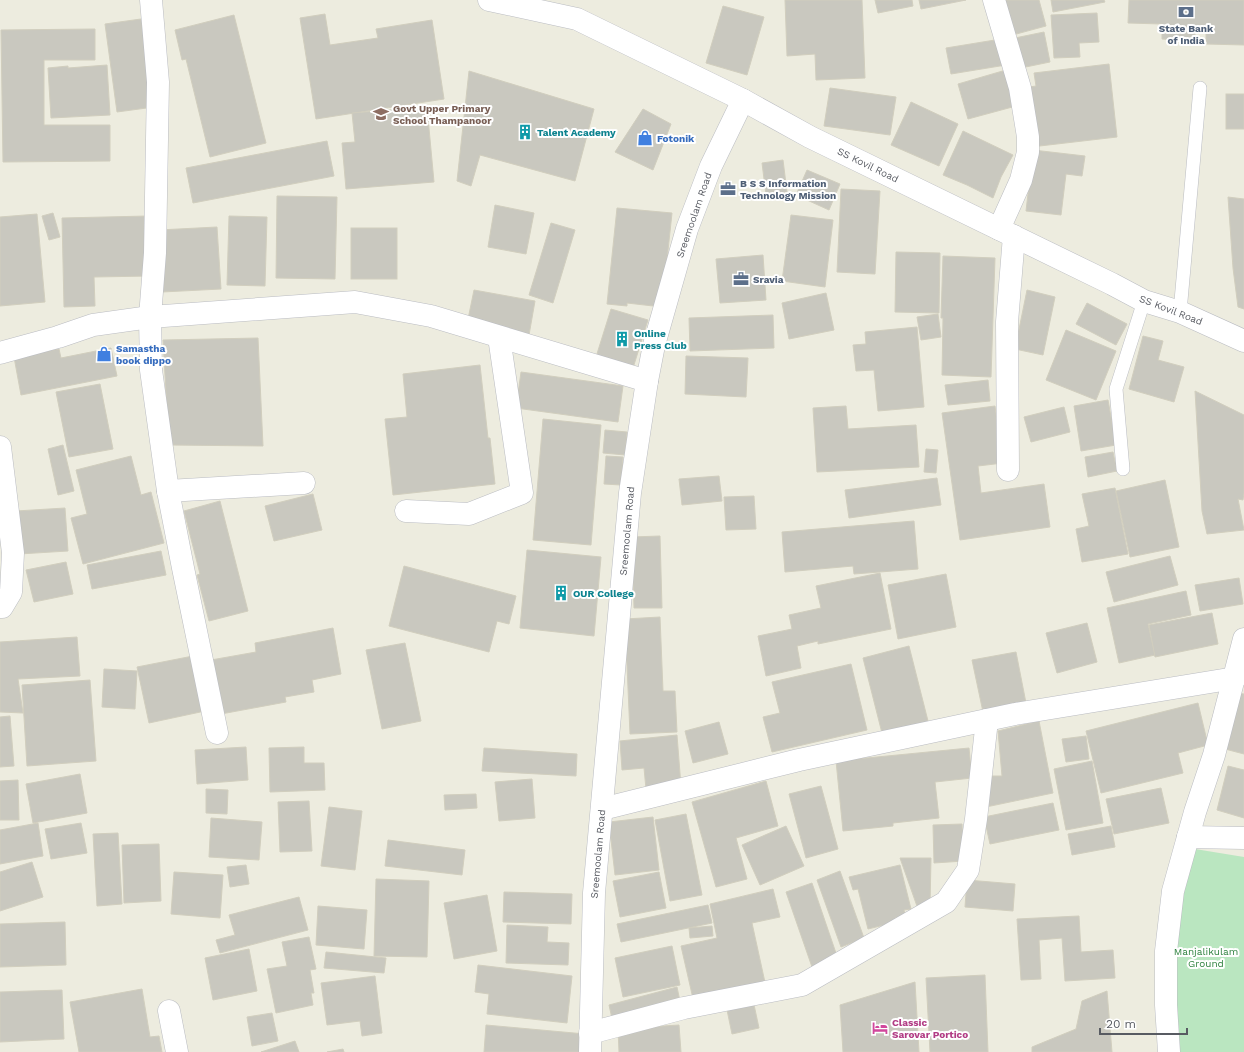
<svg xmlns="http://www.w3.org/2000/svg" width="1244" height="1052" viewBox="0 0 1244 1052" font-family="'Work Sans',sans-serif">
<rect width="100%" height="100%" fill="#edecdf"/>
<polygon fill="#bae6c0" points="1195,849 1244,857 1244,1052 1171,1052 1167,954"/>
<g fill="#c9c8bf" stroke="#d1cebe">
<polygon points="785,0 862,0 865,78 816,80 815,54 787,56"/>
<polygon points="875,0 912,0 913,6 878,13"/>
<polygon points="919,0 966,0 921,9"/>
<polygon points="999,0 1039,0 1046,26 1009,36"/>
<polygon points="1051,0 1104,0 1105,2 1053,12"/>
<polygon points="1129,0 1244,0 1244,45 1206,44 1206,30 1195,29 1195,41 1162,39 1162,24 1128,23"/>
<polygon points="723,6 764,17 747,75 706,63"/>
<polygon points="1097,13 1099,42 1079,43 1080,57 1054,58 1051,15"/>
<polygon points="325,14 330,45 378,38 376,29 432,20 444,99 316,119 300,18"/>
<polygon points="234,15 266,143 210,157 186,59 182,60 175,30"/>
<polygon points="141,19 154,107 117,112 105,24"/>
<polygon points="95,29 95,60 44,60 44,125 110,125 110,161 3,162 1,30"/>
<polygon points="1044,32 1050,62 1016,69 1010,39"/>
<polygon points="1001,39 1006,65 951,74 946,48"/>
<polygon points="1109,64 1117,137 1031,147 1023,88 1036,86 1034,73"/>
<polygon points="107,65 110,115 51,118 48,68 68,66 68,68"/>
<polygon points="1006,70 1016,106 968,119 958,84"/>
<polygon points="469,71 594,109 575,181 480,155 471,186 457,181"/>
<polygon points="830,88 896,97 890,135 824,126"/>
<rect x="1226" y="94" width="18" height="35"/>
<polygon points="911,102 958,124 939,166 891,145"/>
<polygon points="427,107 434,182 346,189 342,143 355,142 352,113"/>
<polygon points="643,109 671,124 653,170 615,152"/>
<polygon points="963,131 1013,155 1001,177 993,198 967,185 943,175"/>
<polygon points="327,141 334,176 193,203 186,168"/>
<polygon points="1033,150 1085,156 1082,176 1066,174 1061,215 1026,211"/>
<polygon points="783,160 787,192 766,195 762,163"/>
<polygon points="807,170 840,184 829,210 796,195"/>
<polygon points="841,189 880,191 875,274 837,272"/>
<polygon points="277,196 337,197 335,279 276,278"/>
<polygon points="1228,197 1244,199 1244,309 1238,307 1233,268"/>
<polygon points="495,205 534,213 526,254 488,247"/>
<polygon points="617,208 672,213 662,307 627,303 627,306 607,304"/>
<polygon points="53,213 60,237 49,240 42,216"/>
<polygon points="37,214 45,302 0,306 0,217"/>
<polygon points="791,215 833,220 825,287 782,281"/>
<polygon points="148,216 149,276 94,277 95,306 64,307 62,218"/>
<polygon points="229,216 267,217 265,286 227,285"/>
<polygon points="551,223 575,230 553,303 529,295"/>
<polygon points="217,227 221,289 162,292 159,230"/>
<rect x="351" y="228" width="46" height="51"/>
<polygon points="896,252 940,253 939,313 895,312"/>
<polygon points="763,255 766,300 720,303 716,259"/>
<polygon points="943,256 995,258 991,377 942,375 943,318 941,318"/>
<polygon points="474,290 535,301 529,335 467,324"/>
<polygon points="1027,290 1055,297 1043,355 1015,349"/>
<polygon points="826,293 834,330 789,339 782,303"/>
<polygon points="1087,303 1127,324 1116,345 1076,324"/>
<polygon points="611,309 648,320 633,368 596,357"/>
<polygon points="938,314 941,337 921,340 917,317"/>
<polygon points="773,315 774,348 690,351 689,318"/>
<polygon points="917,327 924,407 878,411 874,370 856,371 853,345 866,344 865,332"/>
<polygon points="1066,330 1116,351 1096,400 1046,380"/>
<polygon points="1143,336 1163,341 1158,360 1184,367 1174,402 1129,389"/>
<polygon points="258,338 263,446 169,445 163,340"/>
<polygon points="111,348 117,376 21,395 14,357 59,349 61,358"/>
<polygon points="686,356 748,358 746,397 685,394"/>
<polygon points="480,365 488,438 490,438 495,484 393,495 385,419 407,417 403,374"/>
<polygon points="521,372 623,386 618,422 516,408"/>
<polygon points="988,380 990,401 948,405 945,385"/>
<polygon points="100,384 113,449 69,457 56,392"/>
<polygon points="1195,391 1244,415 1244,493 1243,500 1238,499 1244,530 1207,534 1202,511"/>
<polygon points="1108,400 1116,445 1081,451 1074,406"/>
<polygon points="846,406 848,429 916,425 919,467 817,472 813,408"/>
<polygon points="995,406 1003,463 978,466 981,493 1044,484 1050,527 960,540 942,413"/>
<polygon points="1064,407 1070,432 1031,442 1024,417"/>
<polygon points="543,419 601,425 591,545 533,540"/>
<polygon points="605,430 627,432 625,455 603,453"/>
<polygon points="63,445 74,491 58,495 48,449"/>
<polygon points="926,449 938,450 936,473 924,472"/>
<polygon points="1113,452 1117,471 1088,477 1085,457"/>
<polygon points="131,456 141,495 151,492 164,543 83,564 71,518 87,514 76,470"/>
<polygon points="606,456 623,457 621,485 604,484"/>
<polygon points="719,476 722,501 682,505 679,479"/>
<polygon points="937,478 941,505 849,518 845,490"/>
<polygon points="1165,480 1179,547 1130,557 1116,491"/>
<polygon points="1115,488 1128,554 1082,562 1076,529 1089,526 1082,494"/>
<polygon points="313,494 322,530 274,541 265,506"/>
<polygon points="754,496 756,529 726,530 724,497"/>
<polygon points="220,501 248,611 209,621 197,575 200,574 184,511"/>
<polygon points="65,508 68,551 19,554 16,511"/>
<polygon points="914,521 918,569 854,574 853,566 785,572 782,532"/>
<polygon points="660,536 662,608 634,608 632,537"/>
<polygon points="527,550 601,557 594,636 520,628"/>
<polygon points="161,551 166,575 92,589 87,565"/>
<polygon points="1170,556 1178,585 1114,602 1106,572"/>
<polygon points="66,562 73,594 34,602 26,570"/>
<polygon points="404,566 516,596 509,624 497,621 489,652 389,626"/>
<polygon points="880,573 891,629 818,644 818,641 797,646 801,668 766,676 758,636 792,629 789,615 821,608 816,586"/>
<polygon points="946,574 956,627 898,639 888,585"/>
<polygon points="1239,578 1243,604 1200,611 1195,585"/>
<polygon points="1186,591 1191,615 1148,624 1155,655 1119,663 1107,608"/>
<polygon points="1212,613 1218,644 1155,657 1149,625"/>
<polygon points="660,617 663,691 675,691 677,732 630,734 625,619"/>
<polygon points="1087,623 1097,662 1057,673 1046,633"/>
<polygon points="333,628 341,674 312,680 314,692 285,697 286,702 221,714 211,660 256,652 255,643"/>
<polygon points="77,637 80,676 18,679 23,713 0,712 0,642"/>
<polygon points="405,643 421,721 382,729 366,650"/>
<polygon points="909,646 929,725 883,737 863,658"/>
<polygon points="1016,652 1026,703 983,712 972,660"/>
<polygon points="193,656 205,711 149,723 137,667"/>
<polygon points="851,664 867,730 772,752 763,717 780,713 772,682"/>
<polygon points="104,669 137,671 135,709 102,707"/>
<polygon points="90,680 96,761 27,766 22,685"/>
<polygon points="1237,693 1244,694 1244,754 1225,749"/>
<polygon points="1198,703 1208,745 1178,753 1183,773 1101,793 1086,731"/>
<polygon points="10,716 14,766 0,767 0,717"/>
<polygon points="1039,721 1053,793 986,807 991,776 1002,776 998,731"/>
<polygon points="719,722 728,754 693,763 685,731"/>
<polygon points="677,735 681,786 646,789 644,768 622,770 620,741"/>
<polygon points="1086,736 1089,759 1066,762 1062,739"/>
<polygon points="246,747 248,780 197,784 195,750"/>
<polygon points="304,747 304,763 324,763 325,790 270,792 269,748"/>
<polygon points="484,748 577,754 576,776 482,771"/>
<polygon points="969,748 972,778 935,782 939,818 893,823 893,826 843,831 836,761"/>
<polygon points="1092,761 1103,823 1066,830 1054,769"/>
<polygon points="1228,766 1244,770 1244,818 1217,810"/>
<polygon points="80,774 87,813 33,823 26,784"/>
<polygon points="532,779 535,818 499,821 495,782"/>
<polygon points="18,780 19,820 0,820 0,781"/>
<polygon points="766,781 778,826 736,838 747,879 716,887 692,802"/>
<polygon points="821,786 838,849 806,858 789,794"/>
<polygon points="1161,788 1169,823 1114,834 1106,799"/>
<polygon points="206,789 228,790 227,814 206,813"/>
<polygon points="476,794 477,808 445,810 444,795"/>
<polygon points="309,801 312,851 280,852 278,802"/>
<polygon points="1053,803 1059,830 990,844 984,817"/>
<polygon points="329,807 362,811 355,870 321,866"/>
<polygon points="686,814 702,895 670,901 655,820"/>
<polygon points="653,817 659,870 615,875 609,822"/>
<polygon points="211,818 262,822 259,860 209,857"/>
<polygon points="38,823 43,856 0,864 0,830"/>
<polygon points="81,823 87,853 51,859 45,829"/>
<polygon points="962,824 964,861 934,863 933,825"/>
<polygon points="786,826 804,866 760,885 742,845"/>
<polygon points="1111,826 1115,847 1072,855 1068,834"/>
<polygon points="118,833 122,904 97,906 93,834"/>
<polygon points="388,840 465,850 462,875 385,866"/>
<polygon points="159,844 161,901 124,903 122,845"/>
<polygon points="900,858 931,858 930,906 918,909"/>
<polygon points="32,862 43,897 0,911 0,872"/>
<polygon points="246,865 249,884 230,887 227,867"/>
<polygon points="900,865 911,909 904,910 905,915 895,918 896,922 868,929 858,889 853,890 849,877"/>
<polygon points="840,871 864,938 841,947 817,880"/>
<polygon points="174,872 223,875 220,918 171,914"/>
<polygon points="659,872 666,908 620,917 613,881"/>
<polygon points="376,879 429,881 427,957 374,956"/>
<polygon points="967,880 1015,884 1013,911 965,907"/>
<polygon points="812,883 838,959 812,967 786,892"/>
<polygon points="773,889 780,917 752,923 766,987 694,1003 681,946 717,938 710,904"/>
<polygon points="504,892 572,894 571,924 503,922"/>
<polygon points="487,895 497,951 454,959 444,903"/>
<polygon points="299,897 308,930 220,953 216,940 235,935 229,915"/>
<polygon points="708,905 712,923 621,942 617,924"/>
<polygon points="318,906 367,910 364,949 316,945"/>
<polygon points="1079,916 1081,952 1113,950 1115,978 1065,981 1062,938 1039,940 1041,979 1021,980 1017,919"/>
<polygon points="65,922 66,965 0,967 0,924"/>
<polygon points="507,925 548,927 547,942 569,943 568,965 506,963"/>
<polygon points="712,926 713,936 690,938 689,928"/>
<polygon points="309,937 316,969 310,970 314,993 311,993 313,1005 276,1013 267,969 287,966 282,942"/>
<polygon points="672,946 680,985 623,997 615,958"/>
<polygon points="249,949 257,991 213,1000 205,958"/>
<polygon points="326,952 386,958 384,973 324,968"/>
<polygon points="478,965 572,976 567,1023 487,1014 489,994 475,992"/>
<polygon points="985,975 988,1052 930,1052 926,978"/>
<polygon points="375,976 382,1033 362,1036 360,1021 327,1025 321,983"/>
<polygon points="915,982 919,1052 843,1052 840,1005"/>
<polygon points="677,987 681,1006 613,1023 609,1005"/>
<polygon points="142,989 150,1037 159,1036 162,1052 79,1052 70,1002"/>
<polygon points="62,990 64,1039 0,1042 0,992"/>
<polygon points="1107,991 1112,1052 1032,1052 1032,1047 1076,1029 1082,1001"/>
<polygon points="753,1000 759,1028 732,1034 726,1005"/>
<polygon points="272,1013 278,1041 252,1046 247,1017"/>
<polygon points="486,1025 585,1034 583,1052 484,1052"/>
<polygon points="679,1025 681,1052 619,1052 618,1029"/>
<polygon points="295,1041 299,1052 261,1052"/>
<polygon points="343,1049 344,1052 327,1052"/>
</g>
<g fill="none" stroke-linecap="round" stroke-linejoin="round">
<defs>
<g id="service">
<polyline points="1180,312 1200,88"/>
<polyline points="1123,469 1116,389 1144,301"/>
</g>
<g id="minor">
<polyline points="151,0 158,82 155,253 150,317 151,370 168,491 183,568 217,733"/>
<polyline points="994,0 1020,88 1028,137 1028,152 1021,180 999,229"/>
<polyline points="0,353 25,346 58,337 93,325 150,317 355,302 431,316 647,381"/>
<polyline points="0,447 13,553 11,592 2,607 0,607"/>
<polyline points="1008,470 1007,322 1014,236"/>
<polyline points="168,491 304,483"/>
<polyline points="406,511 469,514 522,493 499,337"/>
<polyline points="602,809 799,760 1015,714 1235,678"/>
<polyline points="1188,837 1244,838"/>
<polyline points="169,1011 177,1052"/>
<polyline points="590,1033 684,1008 802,985 946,902 968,870 976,819 987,720"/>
<polyline points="590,1052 594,893 630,493 647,381 654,345 687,229 711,166 743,100"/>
<polyline points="1169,1052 1166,1005 1166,951 1173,891 1195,812 1214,755 1244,639"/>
</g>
<polyline id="tertiary" points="489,0 577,19 743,100 810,137 1112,284 1144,301 1180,312 1244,341"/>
</defs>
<use href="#service" stroke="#babcc2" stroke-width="14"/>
<use href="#minor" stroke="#babcc2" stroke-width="23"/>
<use href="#tertiary" stroke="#babcc2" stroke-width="23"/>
<use href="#service" stroke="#fff" stroke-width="13"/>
<use href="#minor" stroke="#fff" stroke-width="22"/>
<use href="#tertiary" stroke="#fff" stroke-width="22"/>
</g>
<defs>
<symbol id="bank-bare" viewBox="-9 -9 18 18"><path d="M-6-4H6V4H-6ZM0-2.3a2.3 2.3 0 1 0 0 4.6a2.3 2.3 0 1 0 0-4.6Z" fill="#5c6f8a" stroke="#fff" stroke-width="2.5" paint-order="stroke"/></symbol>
<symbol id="school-bare" viewBox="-9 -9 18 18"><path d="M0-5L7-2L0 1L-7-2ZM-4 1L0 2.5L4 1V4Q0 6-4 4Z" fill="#8d6e63" stroke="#fff" stroke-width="2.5" paint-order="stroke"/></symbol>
<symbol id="building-bare" viewBox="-9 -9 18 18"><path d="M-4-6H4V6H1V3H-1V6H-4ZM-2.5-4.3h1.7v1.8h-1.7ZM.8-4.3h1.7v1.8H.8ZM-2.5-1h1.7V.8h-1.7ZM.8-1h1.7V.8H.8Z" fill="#0f9aa8" stroke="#fff" stroke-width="2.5" paint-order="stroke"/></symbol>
<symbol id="shop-bare" viewBox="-9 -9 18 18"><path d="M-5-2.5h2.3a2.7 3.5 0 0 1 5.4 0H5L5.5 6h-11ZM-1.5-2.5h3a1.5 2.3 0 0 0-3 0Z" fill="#3f7fe0" stroke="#fff" stroke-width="2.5" paint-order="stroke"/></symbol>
<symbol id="office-bare" viewBox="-9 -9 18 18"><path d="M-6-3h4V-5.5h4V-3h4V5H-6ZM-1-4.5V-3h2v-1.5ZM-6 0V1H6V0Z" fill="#5c6f8a" stroke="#fff" stroke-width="2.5" paint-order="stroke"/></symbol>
<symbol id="hotel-bare" viewBox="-9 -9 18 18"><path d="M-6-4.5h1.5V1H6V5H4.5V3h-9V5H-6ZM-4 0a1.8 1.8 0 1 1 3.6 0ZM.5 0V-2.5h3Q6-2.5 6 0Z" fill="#d1479c" stroke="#fff" stroke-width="2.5" paint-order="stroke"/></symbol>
</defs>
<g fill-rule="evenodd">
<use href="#bank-bare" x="1175" y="1" width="22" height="22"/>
<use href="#school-bare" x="370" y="103" width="22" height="22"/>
<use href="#building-bare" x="514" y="121" width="22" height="22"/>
<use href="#shop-bare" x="634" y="127" width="22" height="22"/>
<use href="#office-bare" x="717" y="178" width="22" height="22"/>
<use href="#office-bare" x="730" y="268" width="22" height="22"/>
<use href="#building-bare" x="611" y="328" width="22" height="22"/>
<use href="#shop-bare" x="93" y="343" width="22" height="22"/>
<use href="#building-bare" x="550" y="582" width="22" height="22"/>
<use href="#hotel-bare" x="869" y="1017" width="22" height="22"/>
</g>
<g text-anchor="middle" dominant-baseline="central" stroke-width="4" stroke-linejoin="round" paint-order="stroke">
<g font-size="10" font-weight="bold" fill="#4e5e75" stroke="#fff" text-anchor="start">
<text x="1186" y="28" text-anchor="middle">State Bank<tspan x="1186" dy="12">of India</tspan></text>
<text x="740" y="183">B S S Information<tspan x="740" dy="12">Technology Mission</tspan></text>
<text x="753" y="279">Sravia</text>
</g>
<g font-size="10" font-weight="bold" fill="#785e54" stroke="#fff" text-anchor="start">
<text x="393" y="108">Govt Upper Primary<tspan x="393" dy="12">School Thampanoor</tspan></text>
</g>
<g font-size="10" font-weight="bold" fill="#0d838f" stroke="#fff" text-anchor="start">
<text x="537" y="132">Talent Academy</text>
<text x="634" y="333">Online<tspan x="634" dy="12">Press Club</tspan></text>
<text x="573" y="593">OUR College</text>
</g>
<g font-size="10" font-weight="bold" fill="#366cbe" stroke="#fff" text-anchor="start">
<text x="657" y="138">Fotonik</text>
<text x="116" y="348">Samastha<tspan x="116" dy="12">book dippo</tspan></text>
</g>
<g font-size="10" fill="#585b62" stroke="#fff">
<text transform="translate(868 165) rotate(26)">SS Kovil Road</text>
<text transform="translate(694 215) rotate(-71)">Sreemoolam Road</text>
<text transform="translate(1171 310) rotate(21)">SS Kovil Road</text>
<text transform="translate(627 531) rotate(-85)">Sreemoolam Road</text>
<text transform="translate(598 854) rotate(-85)">Sreemoolam Road</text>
</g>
<g font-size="10" fill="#2f823f" stroke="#fff">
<text x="1206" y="951">Manjalikulam<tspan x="1206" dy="12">Ground</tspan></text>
</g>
<g font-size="10" font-weight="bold" fill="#b23c85" stroke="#fff" text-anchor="start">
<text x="892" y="1022">Classic<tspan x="892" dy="12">Sarovar Portico</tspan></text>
</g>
</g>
<path d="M1100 1028v6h87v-6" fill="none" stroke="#585b62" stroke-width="2"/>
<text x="1106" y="1028" font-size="12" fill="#585b62" stroke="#ffffff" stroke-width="3" paint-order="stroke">20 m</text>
</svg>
